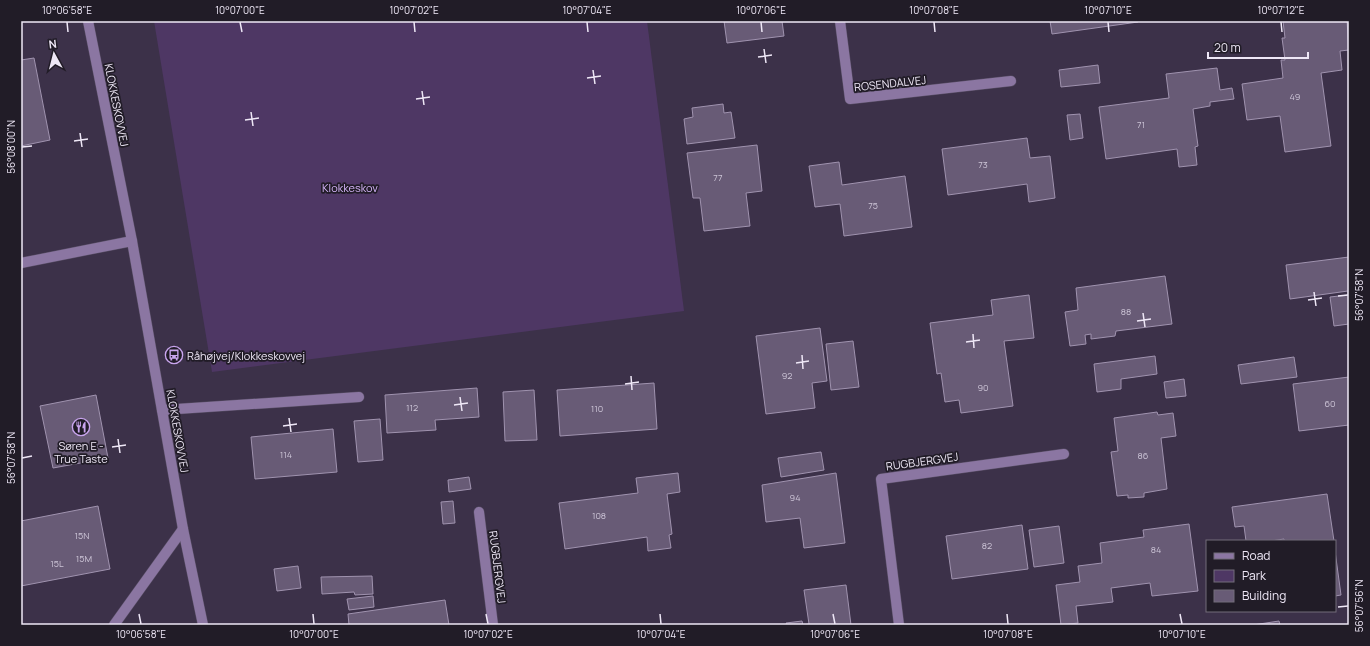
<svg xmlns="http://www.w3.org/2000/svg" width="1370" height="646" viewBox="0 0 1370 646" font-family="Manrope,sans-serif">
<rect width="100%" height="100%" fill="#3c3149"/>
<polygon fill="#4e3764" points="154,21 647,21 684,311 212,372"/>
<g fill="#685b76" stroke="#a093af">
<polygon points="724,21 782,21 784,36 727,43"/>
<polygon points="1050,21 1137,21 1138,22 1052,34"/>
<polygon points="1283,21 1347,21 1349,50 1340,51 1342,70 1321,73 1331,146 1285,152 1280,116 1247,120 1242,84 1283,78 1281,60 1285,60 1282,38 1285,38"/>
<polygon points="34,58 50,140 21,146 21,60"/>
<polygon points="1098,65 1100,83 1061,87 1059,70"/>
<polygon points="1217,68 1220,90 1232,88 1234,99 1210,102 1210,106 1193,109 1198,146 1195,147 1197,165 1179,167 1177,149 1106,159 1099,107 1169,98 1166,74"/>
<polygon points="723,104 724,113 731,112 735,138 687,144 684,119 693,117 692,108"/>
<polygon points="1080,114 1083,138 1070,140 1067,115"/>
<polygon points="1027,138 1030,158 1050,156 1055,198 1029,202 1027,184 948,195 942,149"/>
<polygon points="757,145 762,191 746,193 750,226 704,231 700,198 693,198 687,153"/>
<polygon points="839,162 842,185 905,176 912,227 844,236 840,204 815,207 809,166"/>
<polygon points="1349,257 1349,324 1334,326 1330,297 1348,295 1348,291 1290,299 1286,265"/>
<polygon points="1165,276 1172,324 1116,331 1115,336 1091,339 1091,334 1085,335 1086,344 1070,346 1065,312 1078,310 1076,288"/>
<polygon points="1029,295 1034,338 1004,341 1013,406 961,413 959,400 945,402 941,373 937,374 930,323 993,315 991,300"/>
<polygon points="820,328 827,381 812,383 815,408 766,414 756,336"/>
<polygon points="853,341 859,387 831,390 826,344"/>
<polygon points="1155,356 1157,374 1121,379 1121,389 1097,392 1094,364"/>
<polygon points="1294,357 1297,377 1241,384 1238,365"/>
<polygon points="1349,377 1349,425 1299,431 1293,384"/>
<polygon points="1184,379 1186,396 1166,398 1164,382"/>
<polygon points="654,383 657,429 560,436 557,390"/>
<polygon points="477,388 479,417 435,420 436,430 387,433 385,395"/>
<polygon points="534,390 537,440 505,441 503,392"/>
<polygon points="96,395 108,458 53,468 40,406"/>
<polygon points="1157,412 1158,415 1173,413 1176,436 1161,438 1167,489 1144,493 1144,497 1128,498 1128,495 1117,496 1111,452 1118,451 1114,418"/>
<polygon points="380,419 383,460 358,462 354,421"/>
<polygon points="333,429 337,472 255,479 251,437"/>
<polygon points="821,452 824,470 781,477 778,458"/>
<polygon points="678,473 680,492 667,494 672,534 669,535 671,548 648,551 647,537 565,549 559,503 638,493 636,478"/>
<polygon points="836,473 845,543 804,548 800,518 766,522 762,485"/>
<polygon points="469,477 471,489 449,492 448,480"/>
<polygon points="1327,494 1334,541 1284,541 1284,539 1271,541 1246,541 1244,526 1235,527 1232,507"/>
<polygon points="453,501 455,523 443,524 441,502"/>
<polygon points="98,506 110,569 21,586 21,521"/>
<polygon points="1189,524 1198,591 1152,596 1150,583 1111,588 1113,602 1076,606 1078,623 1061,625 1056,585 1080,582 1078,566 1102,563 1100,543 1144,537 1143,530"/>
<polygon points="1022,525 1028,569 952,579 946,536"/>
<polygon points="1059,526 1064,563 1034,567 1029,530"/>
<polygon points="1335,551 1341,595 1335,596"/>
<polygon points="298,566 301,588 277,591 274,569"/>
<polygon points="372,576 373,594 355,595 354,592 322,594 321,577"/>
<polygon points="846,585 851,625 787,625 786,623 802,621 803,625 809,624 804,590"/>
<polygon points="373,596 374,607 349,610 347,599"/>
<polygon points="445,600 449,625 349,625 348,614"/>
<polygon points="1279,621 1280,625 1253,625"/>
</g>
<g fill="none" stroke-linecap="round" stroke-linejoin="round">
<defs>
<g id="minor">
<polyline points="88,21 132,241 183,529 203,625"/>
<polyline points="840,21 850,99 1011,81"/>
<polyline points="21,263 132,241"/>
<polyline points="162,410 359,397"/>
<polyline points="479,512 493,625"/>
<polyline points="114,625 183,529"/>
<polyline points="899,625 881,479 1064,454"/>
</g>
</defs>
<use href="#minor" stroke="#584e65" stroke-width="11"/>
<use href="#minor" stroke="#8b76a2" stroke-width="10"/>
</g>
<path fill="none" stroke="#eee7f6" stroke-width="1.5" d="M 67,22 L 68,32M 240,22 L 242,32M 414,22 L 415,32M 587,22 L 588,32M 761,22 L 762,32M 934,22 L 935,32M 1108,22 L 1109,32M 1281,22 L 1282,32M 764,49 L 766,63M 758,57 L 772,55M 593,70 L 595,84M 587,78 L 601,76M 422,91 L 424,105M 416,99 L 430,97M 251,112 L 253,126M 245,120 L 259,118M 80,133 L 82,147M 74,141 L 88,139M 22,147 L 32,146M 1314,292 L 1316,306M 1338,296 L 1348,295M 1308,300 L 1322,298M 1143,313 L 1145,327M 1137,321 L 1151,319M 973,334 L 974,348M 966,342 L 980,340M 802,355 L 803,369M 796,363 L 809,361M 631,376 L 632,390M 625,384 L 639,382M 460,397 L 462,411M 454,405 L 468,403M 289,418 L 291,432M 283,426 L 297,424M 118,439 L 120,453M 112,447 L 126,445M 22,458 L 32,456M 1338,607 L 1348,606M 139,614 L 141,624M 313,614 L 314,624M 486,614 L 488,624M 660,614 L 661,624M 833,614 L 835,624M 1007,614 L 1008,624M 1180,614 L 1182,624"/>
<defs>
<symbol id="bus-ring" viewBox="-11 -11 22 22"><circle r="9.5" fill="#211c27" stroke="#c9a5ee" stroke-width="1.5"/><path d="M-5-6H5V4H4V6H2V4H-2V6H-4V4H-5ZM-3.5-4V0h7V-4ZM-3.5 1.2v1.5H-2V1.2ZM2 1.2v1.5H3.5V1.2Z" fill="#c9a5ee"/></symbol>
<symbol id="restaurant-ring" viewBox="-11 -11 22 22"><circle r="9.5" fill="#211c27" stroke="#c9a5ee" stroke-width="1.5"/><path d="M-5-6h1v4h1v-4h1v4h1v-4h1v5L-1.5 .5V6h-2V.5L-5-1ZM5-6V6H3V1.5H1.5Q1.5-4 5-6Z" fill="#c9a5ee"/></symbol>
</defs>
<g fill-rule="evenodd">
<use href="#bus-ring" x="164" y="345" width="20" height="20"/>
<use href="#restaurant-ring" x="71" y="417" width="20" height="20"/>
</g>
<g text-anchor="middle" dominant-baseline="central" stroke-width="3.5" stroke-linejoin="round" paint-order="stroke">
<g font-size="9" fill="#ccc4d6">
<text x="1295" y="96">49</text>
<text x="1141" y="124">71</text>
<text x="983" y="164">73</text>
<text x="718" y="177">77</text>
<text x="873" y="205">75</text>
<text x="1126" y="311">88</text>
<text x="787" y="375">92</text>
<text x="983" y="387">90</text>
<text x="1330" y="403">60</text>
<text x="412" y="407">112</text>
<text x="597" y="408">110</text>
<text x="286" y="454">114</text>
<text x="1143" y="455">86</text>
<text x="795" y="497">94</text>
<text x="599" y="515">108</text>
<text x="82" y="535">15N</text>
<text x="987" y="545">82</text>
<text x="1156" y="549">84</text>
<text x="84" y="558">15M</text>
<text x="57" y="563">15L</text>
</g>
<g font-size="11" fill="#eee7f6" stroke="#211c27">
<text transform="translate(890 83) rotate(-6)">ROSENDALVEJ</text>
<text transform="translate(117 105) rotate(79)">KLOKKESKOVVEJ</text>
<text transform="translate(178 431) rotate(80)">KLOKKESKOVVEJ</text>
<text transform="translate(922 461) rotate(-8)">RUGBJERGVEJ</text>
<text transform="translate(498 567) rotate(83)">RUGBJERGVEJ</text>
</g>
<g font-size="11" fill="#d8b7fc" stroke="#211c27">
<text x="350" y="187">Klokkeskov</text>
</g>
<g font-size="11" fill="#eee7f6" stroke="#211c27" text-anchor="start">
<text x="187" y="355">Råhøjvej/Klokkeskovvej</text>
<text x="81" y="445" text-anchor="middle">Søren E -<tspan x="81" dy="13">True Taste</tspan></text>
</g>
</g>
<rect width="1370" height="646" fill="none" stroke="#211c27" stroke-width="44"/>
<rect x="1206" y="540" width="130" height="72" fill="#211c27" stroke="#736d7a"/>
<rect x="1214" y="553" width="20" height="6" fill="#8b76a2" stroke="#736d7a"/>
<text x="1242" y="560" font-size="12" fill="#eee7f6">Road</text>
<rect x="1214" y="570" width="20" height="12" fill="#4e3764" stroke="#736d7a"/>
<text x="1242" y="580" font-size="12" fill="#eee7f6">Park</text>
<rect x="1214" y="590" width="20" height="12" fill="#685b76" stroke="#736d7a"/>
<text x="1242" y="600" font-size="12" fill="#eee7f6">Building</text>
<g transform="translate(54 54) rotate(353)" stroke="#211c27" stroke-width="3" paint-order="stroke">
<path d="M0-3L7 15L0 10L-7 15Z" fill="#eee7f6"/>
<text y="-6" font-size="11" font-weight="bold" text-anchor="middle" fill="#eee7f6">N</text>
</g>
<path d="M1208 52v6h100v-6" fill="none" stroke="#eee7f6" stroke-width="2"/>
<text x="1214" y="52" font-size="12" fill="#eee7f6" stroke="#211c27" stroke-width="3" paint-order="stroke">20 m</text>
<rect x="22" y="22" width="1326" height="602" fill="none" stroke="#eee7f6" stroke-width="1.5"/>
<g font-size="10" text-anchor="middle" fill="#eee7f6">
<text x="67" y="14">10°06'58"E</text>
<text x="240" y="14">10°07'00"E</text>
<text x="414" y="14">10°07'02"E</text>
<text x="587" y="14">10°07'04"E</text>
<text x="761" y="14">10°07'06"E</text>
<text x="934" y="14">10°07'08"E</text>
<text x="1108" y="14">10°07'10"E</text>
<text x="1281" y="14">10°07'12"E</text>
<text transform="translate(11 147) rotate(-90)" y="4">56°08'00"N</text>
<text transform="translate(1359 295) rotate(-90)" y="4">56°07'58"N</text>
<text transform="translate(11 458) rotate(-90)" y="4">56°07'58"N</text>
<text transform="translate(1359 606) rotate(-90)" y="4">56°07'56"N</text>
<text x="141" y="638">10°06'58"E</text>
<text x="314" y="638">10°07'00"E</text>
<text x="488" y="638">10°07'02"E</text>
<text x="661" y="638">10°07'04"E</text>
<text x="835" y="638">10°07'06"E</text>
<text x="1008" y="638">10°07'08"E</text>
<text x="1182" y="638">10°07'10"E</text>
</g>
</svg>
